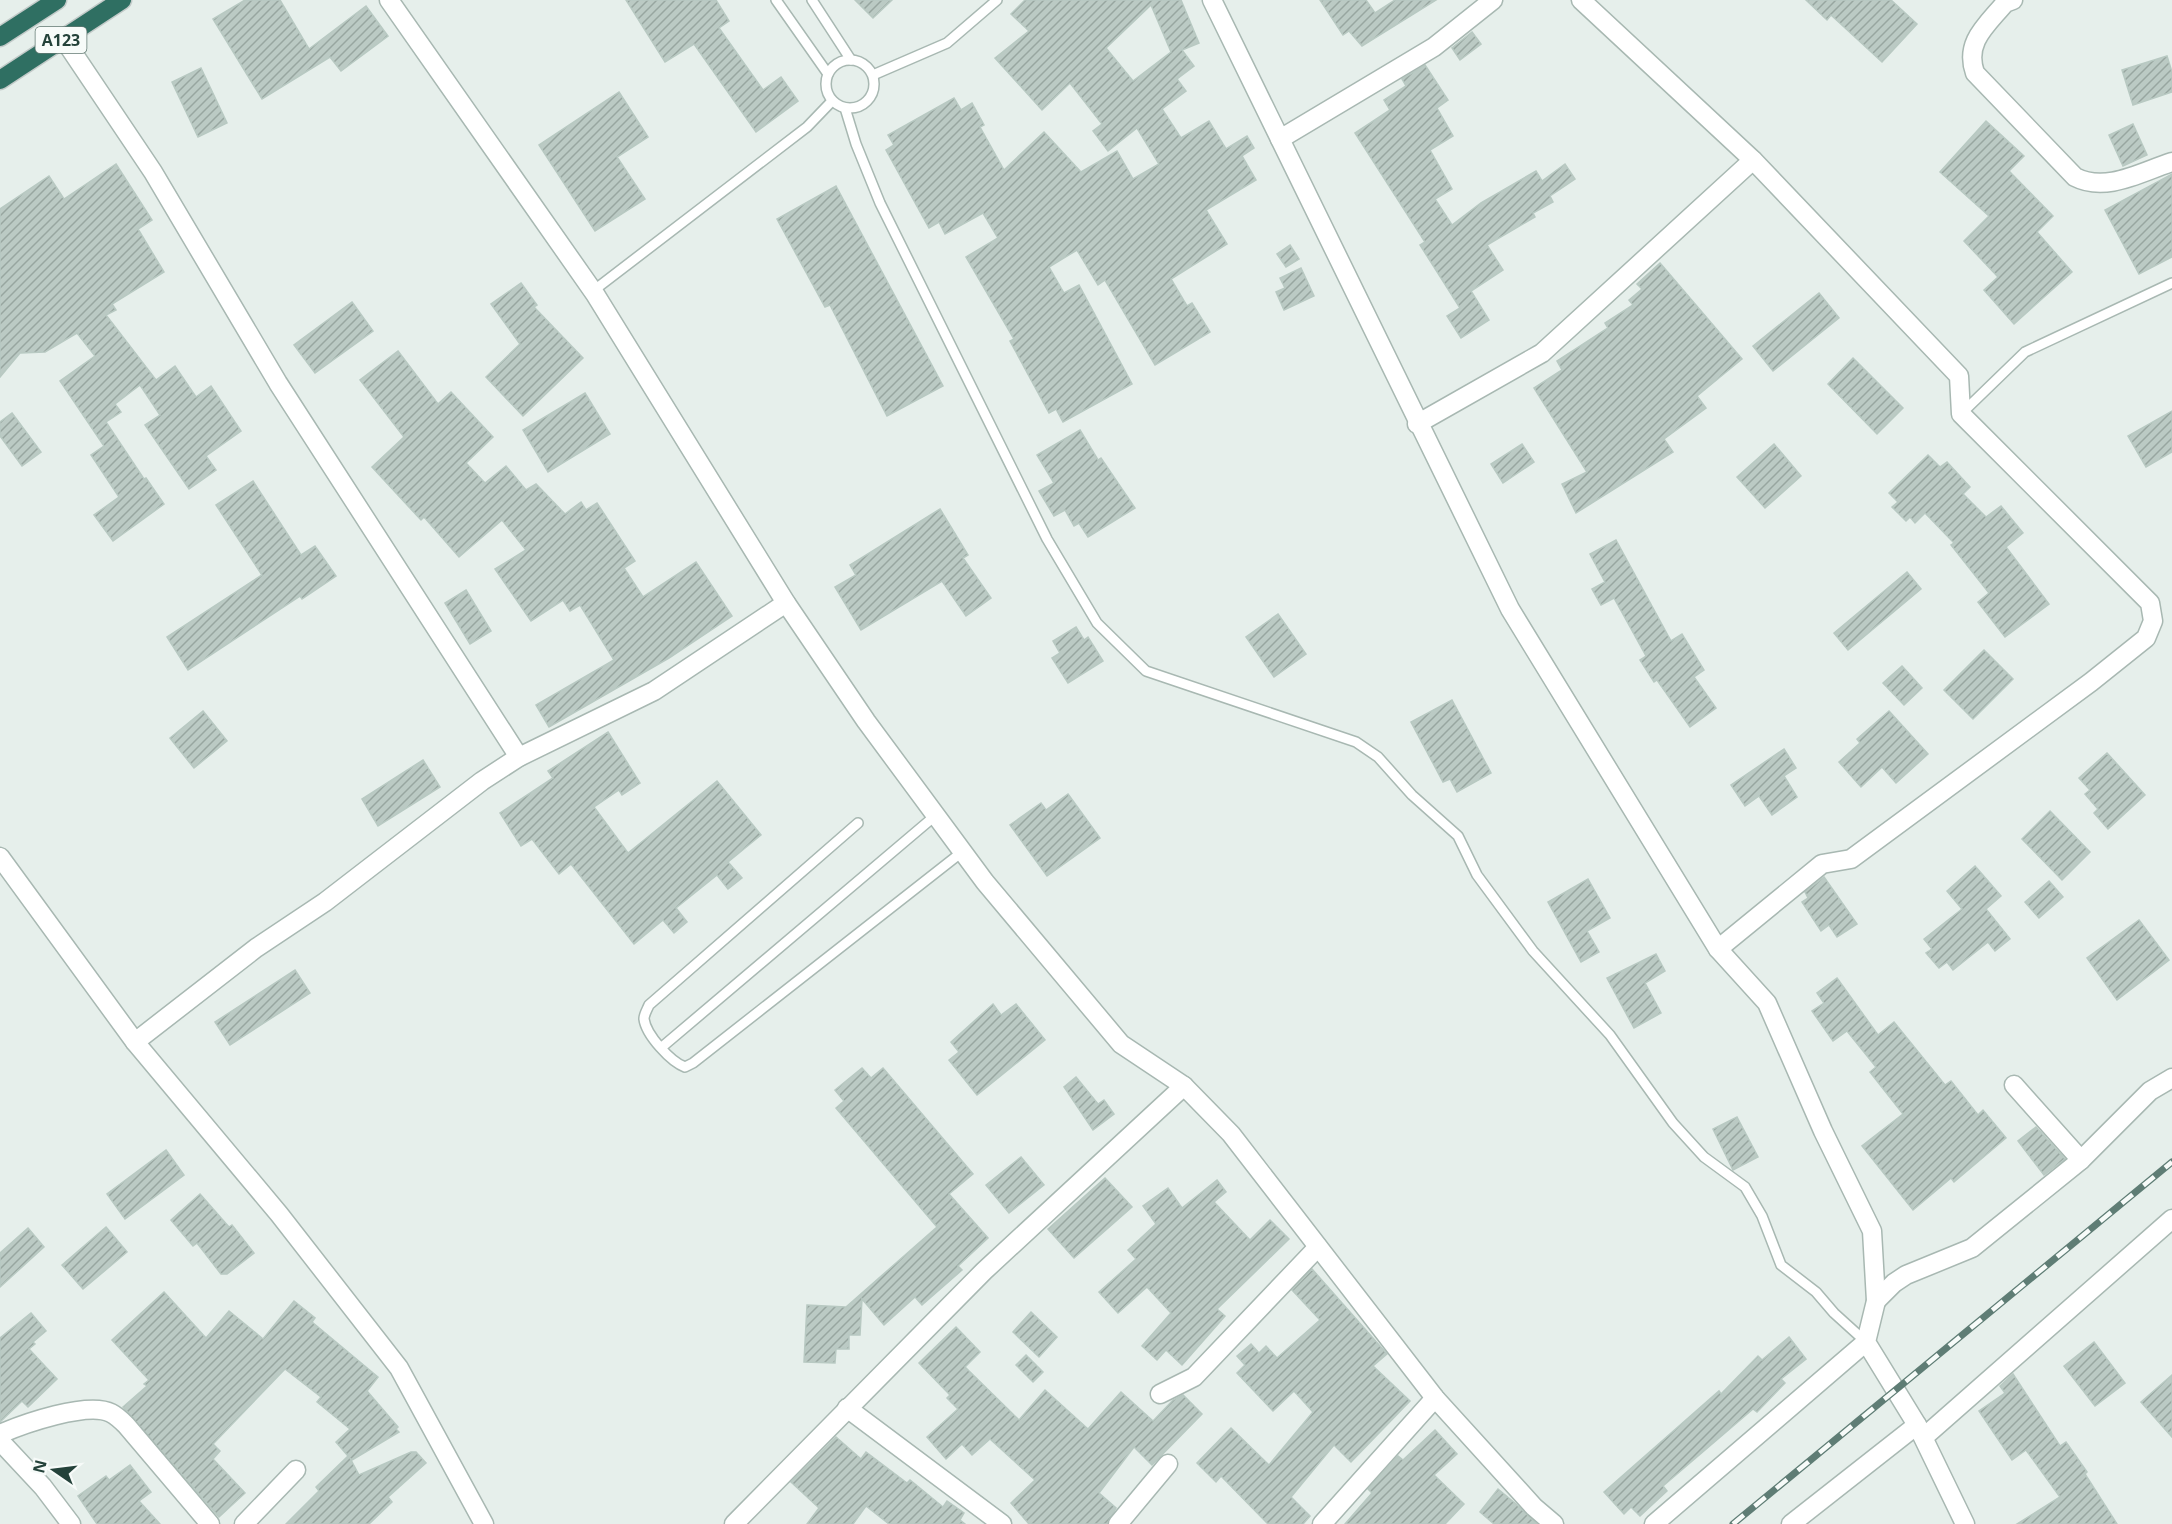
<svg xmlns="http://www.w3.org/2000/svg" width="2172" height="1524" viewBox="0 0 2172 1524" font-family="'Open Sans',sans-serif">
<defs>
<pattern id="building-hatch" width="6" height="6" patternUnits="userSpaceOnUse" patternTransform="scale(1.5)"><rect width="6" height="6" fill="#bbcac4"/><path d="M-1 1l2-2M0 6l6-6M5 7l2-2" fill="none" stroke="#98a6a0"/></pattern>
</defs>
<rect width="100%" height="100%" fill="#e6efeb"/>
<g fill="url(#building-hatch)" stroke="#b8c9c2" stroke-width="1.5" fill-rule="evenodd">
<polygon points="245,0 280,0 309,49 366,6 388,36 341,71 330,57 262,99 213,19"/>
<polygon points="626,0 716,0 729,21 719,28 763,90 781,77 798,101 756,132 694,44 665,62"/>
<polygon points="855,0 892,0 873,18"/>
<path d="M 1025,0 L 1181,0 L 1199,43 L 1182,50 L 1194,66 L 1177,79 L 1186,91 L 1162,109 L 1181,138 L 1209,121 L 1226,149 L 1247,136 L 1254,148 L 1242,156 L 1256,180 L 1206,210 L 1227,244 L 1171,279 L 1187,306 L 1192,303 L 1210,332 L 1155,365 L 1105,280 L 1098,285 L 1077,250 L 1049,267 L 1064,293 L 1079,285 L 1132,384 L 1063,422 L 1056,409 L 1049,413 L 1010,341 L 1014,339 L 966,257 L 998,238 L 983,213 L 945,234 L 939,222 L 929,228 L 886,150 L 894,145 L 888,135 L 954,98 L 961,110 L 972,103 L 984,125 L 980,127 L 1004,170 L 1044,132 L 1081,172 L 1117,151 L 1133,179 L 1159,164 L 1137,128 L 1108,151 L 1093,131 L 1102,124 L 1070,83 L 1042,110 L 995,58 L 1029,31 L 1011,14 ZM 1151,5 L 1171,52 L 1133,81 L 1106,48 Z"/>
<polygon points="1320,0 1366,0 1375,13 1395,0 1436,0 1362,46 1349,31 1343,35"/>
<polygon points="1806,0 1891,0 1917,24 1882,62 1831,15 1827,20"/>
<polygon points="1472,32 1481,44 1460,60 1452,48"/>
<polygon points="2167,56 2172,72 2172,92 2133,105 2122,70"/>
<polygon points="1425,65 1448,100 1437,108 1453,136 1430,150 1452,189 1435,199 1452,225 1481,203 1536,171 1542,181 1565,164 1575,179 1550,196 1553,202 1533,213 1535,217 1487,245 1503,270 1471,291 1489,320 1461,338 1447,316 1460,308 1420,245 1425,242 1355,133 1390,110 1384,100 1406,86 1402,79"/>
<polygon points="201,68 227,123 198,137 172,82"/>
<polygon points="619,92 648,137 617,157 645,199 595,231 539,145"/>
<polygon points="1986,121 2024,156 2009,171 2053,216 2037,232 2072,272 2014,324 1984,290 1998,277 1964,241 1989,216 1940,172"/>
<polygon points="2133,124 2147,155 2123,166 2109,135"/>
<polygon points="116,164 152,220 138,229 164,272 112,304 116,310 106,315 156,380 175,366 196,397 211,386 241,431 206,456 216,470 189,489 145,425 160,415 140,385 115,404 121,412 106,422 144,479 146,478 164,504 113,541 94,515 119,497 91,455 104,446 60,381 95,356 77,333 45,352 20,353 0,377 0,209 49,176 64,199"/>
<polygon points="2172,174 2172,257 2139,274 2105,210"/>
<polygon points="836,186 943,386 887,416 830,305 825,307 777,219"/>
<polygon points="1290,245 1299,259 1286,267 1277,254"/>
<polygon points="1660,263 1742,359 1697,396 1706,408 1664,439 1673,452 1576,513 1562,484 1587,472 1534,388 1562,370 1557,361 1608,328 1605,323 1633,305 1629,300 1642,289 1637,284"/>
<polygon points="1301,268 1314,296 1284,310 1276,292 1285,288 1280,278"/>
<polygon points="521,283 537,305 534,307 583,358 523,416 486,377 520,344 491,304"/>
<polygon points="1819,293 1839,318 1773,371 1753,346"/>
<polygon points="352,302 373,331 315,373 294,345"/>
<polygon points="398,351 438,404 451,392 493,437 466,463 485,483 506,466 526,490 536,484 565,514 581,502 586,510 597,503 635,561 624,568 643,597 696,562 732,616 669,658 549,727 536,705 614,660 580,605 570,611 563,600 531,621 495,569 526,550 502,520 459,557 424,517 421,520 372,467 404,437 360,380"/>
<polygon points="1853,358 1903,408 1877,434 1828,384"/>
<polygon points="585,393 610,434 548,472 523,430"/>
<polygon points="2172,411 2172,452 2146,467 2128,436"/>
<polygon points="12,413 41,452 22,466 0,436 0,422"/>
<polygon points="1080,430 1098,460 1101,458 1135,508 1088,537 1079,523 1074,526 1065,510 1054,516 1039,491 1054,483 1037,455"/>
<polygon points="1522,444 1534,462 1503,483 1491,464"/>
<polygon points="1774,444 1801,476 1765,508 1737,477"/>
<polygon points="1928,455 1940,467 1947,462 1970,487 1963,494 1986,517 2001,506 2023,533 2006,547 2049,604 2005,637 1978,602 1989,593 1951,545 1954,543 1925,513 1915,523 1910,517 1906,521 1892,507 1898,502 1889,493"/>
<polygon points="253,481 301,555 315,546 336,576 302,599 300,596 188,670 167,637 262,575 216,505"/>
<polygon points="940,509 968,555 963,558 991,598 966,616 942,581 861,630 835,587 856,575 850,565"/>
<polygon points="1616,540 1671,641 1682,634 1704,670 1694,677 1716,708 1690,727 1657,680 1654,682 1640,660 1646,656 1614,598 1601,605 1592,589 1605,582 1590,554"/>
<polygon points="1907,572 1921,589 1848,650 1834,633"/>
<polygon points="466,590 491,631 470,644 445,603"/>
<polygon points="1278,614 1306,654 1274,677 1246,637"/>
<polygon points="1076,627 1084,640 1088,637 1103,661 1068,683 1052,658 1060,653 1053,641"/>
<polygon points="1984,650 2013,679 1973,719 1944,690"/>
<polygon points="1902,666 1922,688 1904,705 1883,683"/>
<polygon points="1452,700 1491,773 1457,792 1450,779 1443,782 1411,722"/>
<polygon points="203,711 227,741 194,768 170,738"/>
<polygon points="1889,711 1928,754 1896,783 1882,767 1861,787 1839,762 1860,743 1857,739"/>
<polygon points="608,732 640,783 622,795 619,790 594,807 628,853 717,781 761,835 728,862 742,878 728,889 717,875 676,908 687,922 674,933 663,920 634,944 571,864 559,874 532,839 521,846 500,813 553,778 548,771"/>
<polygon points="1784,749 1796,768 1784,776 1797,797 1772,815 1759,796 1745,806 1731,785"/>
<polygon points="2107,753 2145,795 2108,829 2094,813 2098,809 2085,794 2090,790 2079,778"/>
<polygon points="423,760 440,787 378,826 362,799"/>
<polygon points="1068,794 1100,838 1047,876 1010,825 1041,803 1046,810"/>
<polygon points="2050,811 2090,852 2062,880 2022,839"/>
<polygon points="1975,866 2001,896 1986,909 2010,939 1995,951 1988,942 1953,970 1947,962 1939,968 1926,953 1932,949 1924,939 1962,909 1947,891"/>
<polygon points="1824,877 1857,924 1837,937 1829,925 1821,931 1802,902 1808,898 1805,892"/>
<polygon points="1588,879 1610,918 1587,931 1599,952 1581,962 1548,902"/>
<polygon points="2049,881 2063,897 2039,918 2025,902"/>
<polygon points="2139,920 2169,960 2117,1000 2087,958"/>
<polygon points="1656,954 1665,971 1645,983 1661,1013 1634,1028 1607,978"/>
<polygon points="295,970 310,993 230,1045 215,1022"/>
<polygon points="1837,978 1878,1035 1894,1022 1945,1085 1951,1081 1978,1115 1983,1110 2006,1138 1954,1182 1951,1178 1913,1210 1862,1146 1903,1114 1870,1072 1876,1067 1847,1031 1833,1041 1812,1011 1824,1003 1817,993"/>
<polygon points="993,1004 1001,1015 1016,1004 1045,1040 977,1095 949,1060 959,1052 951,1042"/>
<polygon points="862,1068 871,1078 883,1068 973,1174 949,1194 988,1238 958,1266 962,1270 922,1305 915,1297 884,1325 862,1299 860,1335 849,1335 849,1349 836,1349 835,1363 804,1362 807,1305 846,1307 937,1227 836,1108 844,1101 835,1090"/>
<polygon points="1076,1077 1098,1104 1104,1100 1114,1114 1093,1130 1064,1087"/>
<polygon points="1737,1117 1758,1157 1733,1170 1713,1129"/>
<polygon points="2036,1127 2065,1159 2044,1175 2018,1141"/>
<polygon points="166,1150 184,1175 125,1219 107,1194"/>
<polygon points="1021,1157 1044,1185 1009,1213 986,1185"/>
<polygon points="1105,1178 1132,1207 1074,1258 1048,1229"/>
<polygon points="1217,1180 1226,1192 1214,1202 1250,1240 1270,1220 1289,1239 1217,1309 1225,1316 1182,1365 1166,1350 1157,1360 1142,1346 1171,1313 1147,1287 1118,1313 1099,1292 1136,1259 1128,1250 1156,1224 1143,1206 1168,1188 1182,1208"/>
<polygon points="200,1194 229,1227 232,1225 254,1253 227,1274 221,1274 197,1243 193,1246 171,1220"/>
<polygon points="106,1227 127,1252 83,1289 62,1265"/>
<polygon points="28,1228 44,1247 0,1287 0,1253"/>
<polygon points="1312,1269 1387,1354 1373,1366 1410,1401 1351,1462 1334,1445 1291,1497 1310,1516 1303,1524 1268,1524 1221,1476 1216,1482 1197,1463 1231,1428 1269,1465 1313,1412 1294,1391 1273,1411 1237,1373 1245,1365 1237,1356 1251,1344 1259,1353 1266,1346 1277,1358 1320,1320 1292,1290"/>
<polygon points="164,1292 206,1338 229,1311 263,1339 294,1301 315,1318 312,1322 378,1377 367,1391 398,1427 396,1429 399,1432 352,1460 350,1458 359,1475 411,1452 416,1452 426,1463 388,1497 392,1502 369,1524 286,1524 319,1491 316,1487 348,1456 336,1442 350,1429 317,1402 321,1397 285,1369 213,1444 220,1451 213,1459 245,1493 219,1517 123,1407 147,1386 144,1384 149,1380 112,1340"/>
<polygon points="1031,1312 1057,1337 1039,1357 1013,1332"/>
<polygon points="31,1313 46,1331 33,1342 35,1344 29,1349 57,1379 28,1407 22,1401 0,1422 0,1338"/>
<polygon points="956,1327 980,1352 965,1367 1019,1420 1045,1390 1088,1429 1121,1392 1153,1421 1173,1400 1183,1395 1202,1414 1152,1465 1134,1447 1099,1493 1116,1508 1107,1524 1029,1524 1011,1503 1035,1480 990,1439 972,1455 962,1444 946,1459 927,1437 958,1409 947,1398 950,1395 919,1363"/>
<polygon points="1789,1337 1806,1359 1781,1379 1785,1383 1757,1412 1753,1409 1663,1486 1667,1491 1640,1516 1631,1507 1624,1514 1604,1492 1719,1391 1721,1394 1758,1356 1762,1360"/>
<polygon points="2094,1342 2125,1383 2095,1406 2064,1366"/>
<polygon points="1026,1355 1043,1372 1033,1382 1016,1365"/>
<polygon points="2013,1374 2060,1446 2066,1442 2087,1472 2085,1474 2117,1524 2017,1524 2060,1497 2026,1450 2012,1460 1979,1411 2005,1393 2000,1386"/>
<polygon points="2172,1375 2172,1437 2141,1402"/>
<polygon points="1435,1430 1457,1454 1434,1475 1464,1504 1445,1524 1345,1524 1372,1493 1368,1489 1398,1456 1403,1460"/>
<polygon points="836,1437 861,1459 866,1452 907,1483 910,1480 943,1507 947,1501 964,1513 960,1520 965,1524 889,1524 866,1506 853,1524 807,1524 819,1508 791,1482"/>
<polygon points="130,1465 151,1492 139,1501 160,1524 97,1524 78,1496 106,1476 109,1480"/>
<polygon points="1498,1489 1516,1504 1537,1524 1494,1524 1480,1512"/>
</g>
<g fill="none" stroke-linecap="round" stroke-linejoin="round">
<defs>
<g id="lane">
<polyline points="776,0 828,74"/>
<polyline points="812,0 851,60"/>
<circle cx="850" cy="84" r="24"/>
<polyline points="873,75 947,43 997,0"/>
<polyline points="845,108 856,144 880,203 1047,539 1097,623 1146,671 1356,742 1378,757 1412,795 1458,836 1477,875 1533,951 1610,1035 1673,1123 1704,1157 1745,1187 1762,1216 1781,1265 1816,1292 1834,1313 1866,1342"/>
<polyline points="593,291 807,127 832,101"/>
<polyline points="1962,413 2025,352 2172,283"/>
<path d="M 858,823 L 649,1005 C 647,1010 644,1014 644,1019 C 646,1035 671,1062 685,1067 L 693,1063 L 962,852"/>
<polyline points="662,1047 936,815"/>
</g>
<g id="street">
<polyline points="389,0 595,294 786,603 866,721 985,882 1121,1044 1184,1086 1231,1134 1435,1398 1534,1507 1554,1524"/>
<polyline points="1212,0 1510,609 1718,949 1767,1003 1823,1131 1872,1231 1876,1301 1866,1342 1917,1425 1965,1524"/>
<polyline points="1581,0 1753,160 1959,376 1961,414 2150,603 2153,621 2146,638 2091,682 1851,859 1822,864 1718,949"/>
<path d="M 2013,0 L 2005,3 C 1987,25 1964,42 1975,73 L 2075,177 C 2106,193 2141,172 2172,162"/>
<polyline points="63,38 153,172 278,383 519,757"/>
<polyline points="1280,139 1434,47 1493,0"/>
<polyline points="1417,424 1542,353 1753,160"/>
<polyline points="0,857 135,1042 279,1214 399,1368 484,1524"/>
<polyline points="135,1042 256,948 325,902 482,781 519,757 654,691 786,603"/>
<polyline points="2014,1085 2081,1160"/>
<polyline points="1876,1301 1894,1283 1906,1275 1972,1248 2081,1160 2150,1091 2172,1078"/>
<polyline points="1160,1394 1194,1377 1318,1247"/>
<polyline points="847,1408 1002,1524"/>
<path d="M 0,1434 C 23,1424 88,1401 111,1413 C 117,1416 122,1421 126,1425 L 210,1524"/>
<polyline points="1924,1437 2172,1219"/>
<polyline points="0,1441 43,1487 71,1524"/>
<polyline points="244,1524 296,1470"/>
<polyline points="734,1524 984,1271 1184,1086"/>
<polyline points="1118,1524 1168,1464"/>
<polyline points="1322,1524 1435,1398"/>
<polyline points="1654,1524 1866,1342"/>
<polyline points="1791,1524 1917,1425"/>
</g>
<g id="highway">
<polyline points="0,37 57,0"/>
<polyline points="0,80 122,0"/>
</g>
</defs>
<use href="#lane" stroke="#a8b8b2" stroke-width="12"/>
<use href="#street" stroke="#a8b8b2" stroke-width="21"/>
<use href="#highway" stroke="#c2cac8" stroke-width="21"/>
<use href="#lane" stroke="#fff" stroke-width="9"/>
<use href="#street" stroke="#fff" stroke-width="18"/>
<use href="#highway" stroke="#2f6f62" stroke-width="18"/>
<defs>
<polyline id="rail" points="1733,1524 2172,1162"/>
</defs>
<use href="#rail" stroke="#5f7d75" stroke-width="7"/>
<use href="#rail" stroke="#f7fbf9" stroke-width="4.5" stroke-dasharray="14" stroke-linecap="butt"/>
</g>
<g text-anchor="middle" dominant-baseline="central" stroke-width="4.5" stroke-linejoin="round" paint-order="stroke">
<rect fill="#f7fbf9" stroke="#637a73" stroke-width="1.5" x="35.5" y="27" width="51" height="26" rx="4.5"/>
<g font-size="16" font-weight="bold" fill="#24423a">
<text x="61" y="40">A123</text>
</g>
</g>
<g transform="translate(54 1470) rotate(284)" stroke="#f7fbf9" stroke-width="4.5" paint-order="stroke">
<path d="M0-4.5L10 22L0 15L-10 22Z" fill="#24423a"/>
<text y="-9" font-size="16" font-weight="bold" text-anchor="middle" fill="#24423a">N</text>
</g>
</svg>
